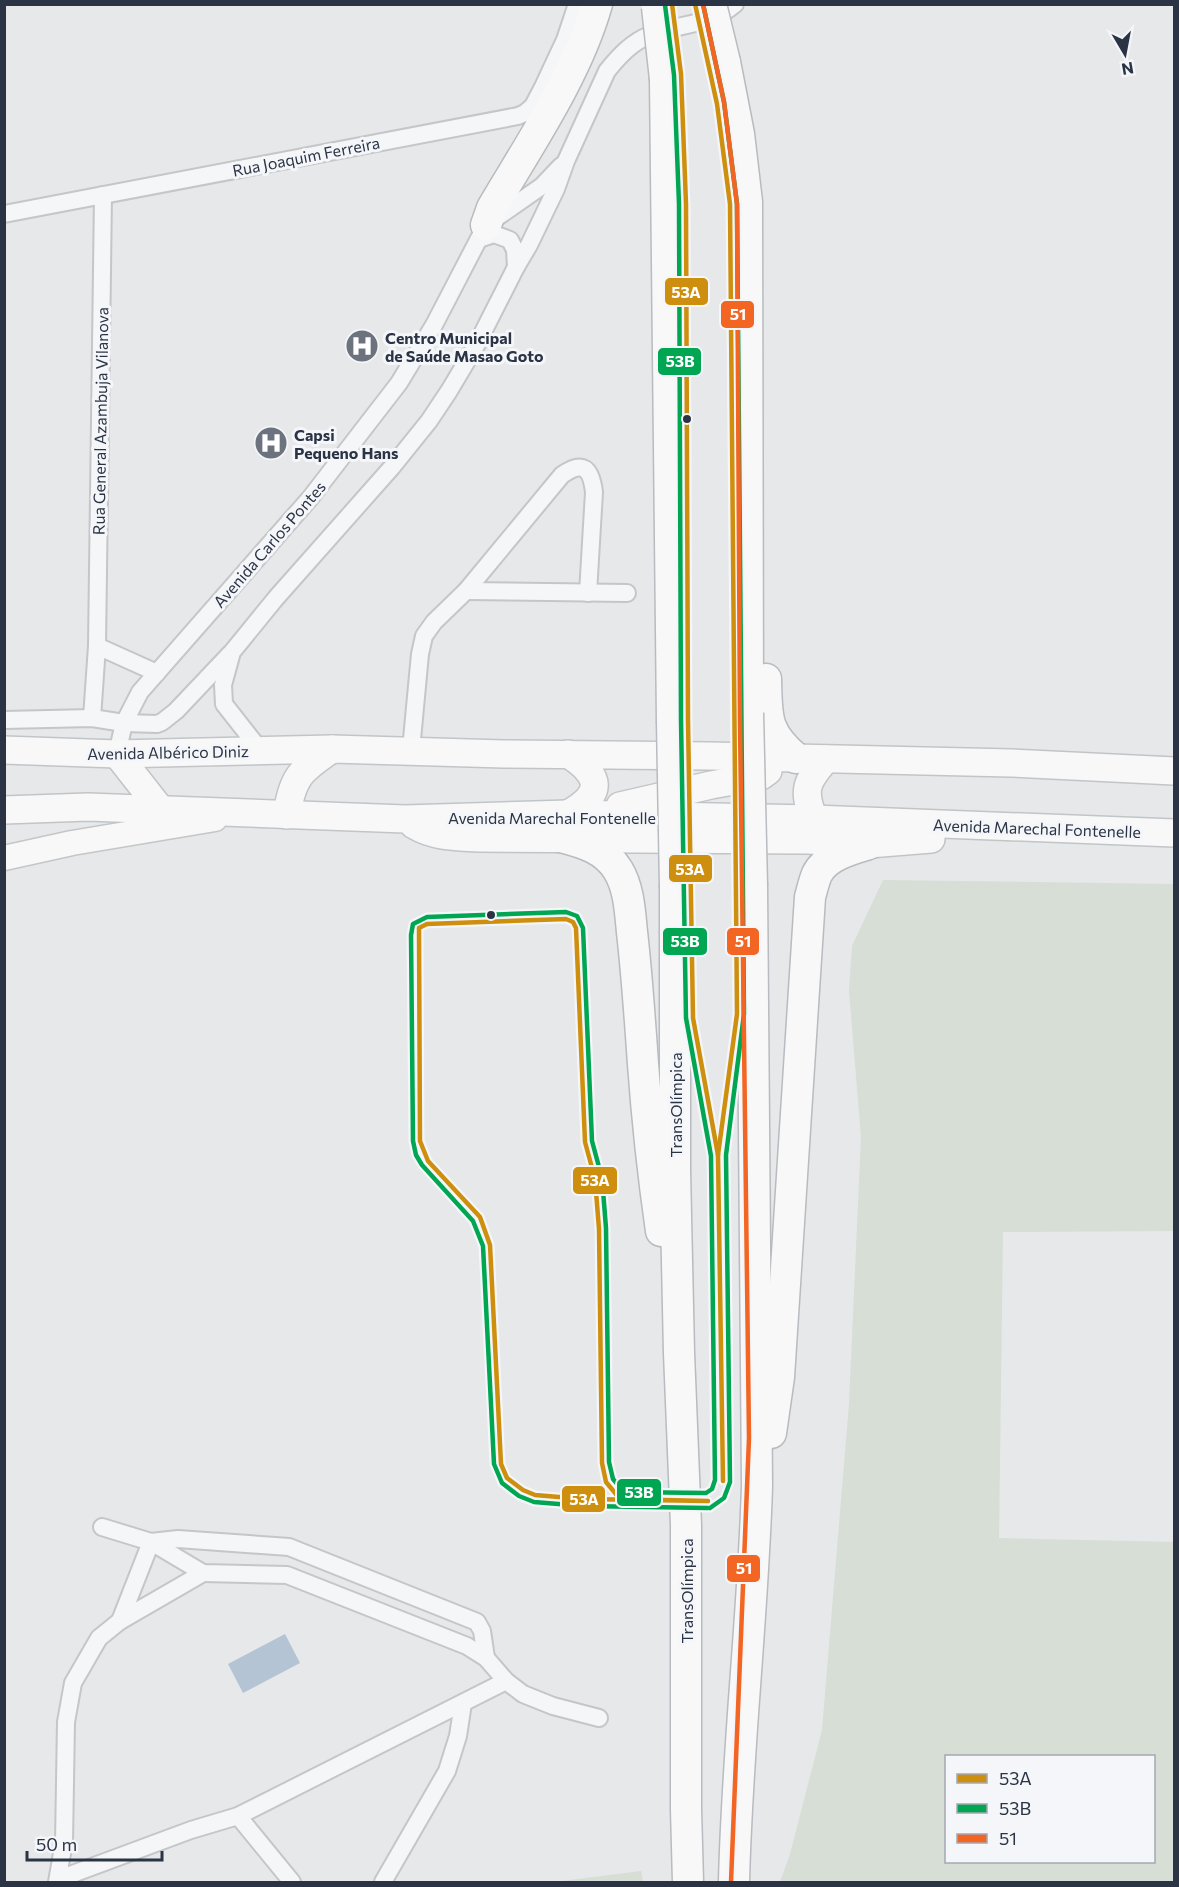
<svg xmlns="http://www.w3.org/2000/svg" width="1179" height="1887" viewBox="0 0 1179 1887" font-family="Commissioner,sans-serif">
<rect width="100%" height="100%" fill="#e6e8ea"/>
<g fill="#d6ded6" fill-rule="evenodd">
<path d="M 883,880 L 1174,884 L 1174,1231 L 1003,1232 L 999,1538 L 1174,1542 L 1174,1882 L 780,1882 L 790,1854 L 822,1730 L 849,1404 L 861,1137 L 849,991 L 852,946 ZM 946,1756 L 1154,1756 L 1154,1862 L 946,1862 Z"/>
<polygon points="641,1871 643,1882 560,1882 562,1881"/>
</g>
<polygon fill="#b4c4d5" points="285,1634 300,1663 243,1693 228,1664"/>
<g fill="none" stroke-linecap="round" stroke-linejoin="round">
<defs>
<g id="minor">
<polyline points="4,214 518,116 525,113 533,106 543,87 565,40 577,4"/>
<polyline points="479,239 494,234 510,240 515,250 516,267"/>
<polyline points="466,591 627,593"/>
<polyline points="97,646 157,673"/>
<polyline points="92,718 97,646 103,195"/>
<polyline points="4,720 92,718 124,723 157,724 162,722 176,711 230,654"/>
<path d="M 411,750 L 420,654 L 424,636 L 434,622 L 466,591 L 562,475 C 583,460 591,468 594,492 L 588,593"/>
<path d="M 261,751 L 224,704 L 223,685 L 232,652 L 276,598 L 392,467 L 429,421 L 449,391 L 477,344 L 516,267 L 529,245 L 556,189 L 566,161 L 607,71 C 619,56 632,42 650,35 C 680,23 710,26 735,4"/>
<polyline points="117,754 124,723 140,692 311,497 399,383 434,325 486,225 542,186 561,166"/>
<polyline points="102,1527 151,1542 203,1573 287,1575 467,1646 486,1658 506,1681 523,1694 553,1706 599,1718"/>
<polyline points="151,1542 178,1539 289,1547 477,1622 482,1631 486,1658"/>
<polyline points="120,1621 151,1542"/>
<polyline points="238,1816 292,1882"/>
<polyline points="59,1879 191,1830 238,1816 506,1681"/>
<polyline points="57,1882 64,1842 66,1722 73,1683 99,1638 120,1621 203,1573"/>
<polyline points="383,1882 447,1771 458,1736 463,1703"/>
</g>
<polyline id="secondary" points="4,858 72,843 215,819"/>
<g id="primary">
<polyline points="4,750 117,754 332,749 504,754 711,756 1011,763 1174,771"/>
<polyline points="117,754 161,810"/>
<polyline points="620,806 711,785 761,776 768,771"/>
<polyline points="4,810 88,807 405,819 568,814 814,819 1174,833"/>
<path d="M 568,814 C 604,794 602,776 568,754"/>
<path d="M 287,815 C 292,777 301,770 332,749"/>
<path d="M 814,819 C 802,790 806,782 826,759"/>
<path d="M 414,825 C 434,837 456,837 479,838 L 808,840 L 869,844 L 931,839"/>
</g>
<g id="motorway">
<polyline points="725,62 739,134 747,202 748,713"/>
<polyline points="665,79 672,721"/>
<path d="M 486,225 L 492,208 C 529,145 577,75 597,4"/>
<path d="M 766,679 C 767,717 765,732 796,758"/>
<path d="M 561,837 C 584,843 605,849 618,870 C 629,888 630,912 632,932 C 637,976 640,1020 643,1064 C 647,1120 653,1175 661,1231"/>
<polyline points="675,888 675,1170 679,1353 686,1525 686,1809 688,1882"/>
<path d="M 771,1433 L 779,1377 L 810,897 C 812,890 814,881 817,874 C 826,856 852,849 869,844"/>
<path d="M 734,1882 C 737,1750 753,1618 757,1486 L 752,886"/>
</g>
</defs>
<use href="#minor" stroke="#c4c6c8" stroke-width="20"/>
<use href="#secondary" stroke="#c4c6c8" stroke-width="27"/>
<use href="#primary" stroke="#c2c5c8" stroke-width="30"/>
<use href="#motorway" stroke="#b8bbbf" stroke-width="33"/>
<use href="#minor" stroke="#f5f6f7" stroke-width="16"/>
<use href="#secondary" stroke="#f8f8f8" stroke-width="24"/>
<use href="#primary" stroke="#f8f8f8" stroke-width="27"/>
<use href="#motorway" stroke="#f8f8f8" stroke-width="30"/>
<defs>
<g id="motorway-bridge">
<polyline points="711,4 725,62"/>
<polyline points="657,7 665,79"/>
<polyline points="748,713 752,886"/>
<polyline points="672,721 675,888"/>
</g>
</defs>
<use href="#motorway-bridge" stroke="#b8bbbf" stroke-width="33" stroke-linecap="butt"/>
<use href="#motorway-bridge" stroke="#f8f8f8" stroke-width="30"/>
<defs>
<g id="bus-1">
<polyline points="672,4 681,74 686,204 688,720 693,1018 718,1155"/>
<polyline points="695,4 717,104 730,204 737,1014 718,1155"/>
<polygon points="566,919 573,922 576,928 585,1142 595,1179 599,1229 602,1463 606,1482 620,1499 708,1501 583,1499 535,1495 523,1490 507,1478 501,1464 490,1245 480,1217 428,1161 420,1141 419,928 427,924"/>
<polyline points="718,1155 723,1481"/>
</g>
<g id="bus-2">
<polyline points="703,4 724,102 737,204 744,1014 726,1155 730,1482 724,1498 710,1508"/>
<polyline points="665,5 674,75 679,204 681,720 686,1018 711,1156 715,1480 712,1489 706,1493 624,1492 613,1479 609,1462 606,1228 602,1178 592,1141 583,928 577,916 566,912 427,917 413,924 411,935 413,1141 416,1155 422,1165 473,1221 483,1246 494,1464 502,1483 519,1496 534,1502 583,1506 708,1508"/>
</g>
<polyline id="bus-3" points="703,4 724,102 737,204 740,722 749,1438 731,1882"/>
</defs>
<use href="#bus-1" stroke="#f4f6f9" stroke-width="9"/>
<use href="#bus-2" stroke="#f4f6f9" stroke-width="9"/>
<use href="#bus-3" stroke="#f4f6f9" stroke-width="9"/>
<use href="#bus-1" stroke="#ce8f0e" stroke-width="4.5"/>
<use href="#bus-2" stroke="#00a651" stroke-width="4.5"/>
<use href="#bus-3" stroke="#f26522" stroke-width="4.5"/>
</g>
<defs>
<symbol id="hospital-disc" viewBox="-11 -11 22 22"><circle r="9.5" fill="#6c737f" stroke="#f4f6f9"/><path d="M-5-5h3v3.5h4V-5h3V5h-3V1.5h-4V5h-3Z" fill="#fff"/></symbol>
</defs>
<g fill-rule="evenodd">
<use href="#hospital-disc" x="343" y="327" width="38" height="38"/>
<use href="#hospital-disc" x="252" y="424" width="38" height="38"/>
</g>
<g fill="#2b3445" stroke="#f4f6f9" stroke-width="2">
<circle cx="687" cy="419" r="5"/>
<circle cx="491" cy="915" r="5"/>
</g>
<g text-anchor="middle" dominant-baseline="central" stroke-width="6" stroke-linejoin="round" paint-order="stroke">
<g font-size="16" fill="#2b3445" stroke="#f4f6f9">
<text transform="translate(306 156) rotate(-11)">Rua Joaquim Ferreira</text>
<text transform="translate(100 421) rotate(-89)">Rua General Azambuja Vilanova</text>
<text transform="translate(269 544) rotate(-49)">Avenida Carlos Pontes</text>
<text transform="translate(168 752) rotate(-1)">Avenida Albérico Diniz</text>
<text x="552" y="817">Avenida Marechal Fontenelle</text>
<text transform="translate(1037 828) rotate(2)">Avenida Marechal Fontenelle</text>
<text transform="translate(675 1105) rotate(-90)">TransOlímpica</text>
<text transform="translate(686 1591) rotate(-90)">TransOlímpica</text>
</g>
<g font-size="16" font-weight="bold" fill="#2b3445" stroke="#f4f6f9" text-anchor="start">
<text x="385" y="337">Centro Municipal<tspan x="385" dy="18">de Saúde Masao Goto</tspan></text>
<text x="294" y="434">Capsi<tspan x="294" dy="18">Pequeno Hans</tspan></text>
</g>
</g>
<g stroke="#f4f6f9" stroke-width="2">
<rect x="664" y="277" width="45" height="29" rx="6" fill="#ce8f0e"/>
<rect x="720" y="300" width="35" height="29" rx="6" fill="#f26522"/>
<rect x="657" y="347" width="45" height="29" rx="6" fill="#00a651"/>
<rect x="668" y="854" width="45" height="29" rx="6" fill="#ce8f0e"/>
<rect x="662" y="927" width="46" height="29" rx="6" fill="#00a651"/>
<rect x="726" y="927" width="34" height="29" rx="6" fill="#f26522"/>
<rect x="572" y="1166" width="46" height="29" rx="6" fill="#ce8f0e"/>
<rect x="616" y="1478" width="46" height="29" rx="6" fill="#00a651"/>
<rect x="561" y="1485" width="45" height="28" rx="6" fill="#ce8f0e"/>
<rect x="726" y="1554" width="35" height="29" rx="6" fill="#f26522"/>
</g>
<g font-size="16" text-anchor="middle" font-weight="bold" fill="#fff">
<text x="686" y="298">53A</text>
<text x="738" y="320">51</text>
<text x="680" y="367">53B</text>
<text x="690" y="875">53A</text>
<text x="685" y="947">53B</text>
<text x="743" y="947">51</text>
<text x="595" y="1186">53A</text>
<text x="639" y="1498">53B</text>
<text x="584" y="1505">53A</text>
<text x="744" y="1574">51</text>
</g>
<rect width="1179" height="1887" fill="none" stroke="#2b3445" stroke-width="12"/>
<rect x="945" y="1755" width="210" height="108" fill="#f4f6f9" stroke="#a4a8b1" stroke-width="1.5"/>
<rect x="957" y="1774" width="30" height="9" fill="#ce8f0e" stroke="#a4a8b1" stroke-width="1.5"/>
<text x="999" y="1785" font-size="18" fill="#2b3445">53A</text>
<rect x="957" y="1804" width="30" height="9" fill="#00a651" stroke="#a4a8b1" stroke-width="1.5"/>
<text x="999" y="1815" font-size="18" fill="#2b3445">53B</text>
<rect x="957" y="1834" width="30" height="9" fill="#f26522" stroke="#a4a8b1" stroke-width="1.5"/>
<text x="999" y="1845" font-size="18" fill="#2b3445">51</text>
<g transform="translate(1125 54) rotate(170)" stroke="#f4f6f9" stroke-width="4.5" paint-order="stroke">
<path d="M0-4.5L10 22L0 15L-10 22Z" fill="#2b3445"/>
<text y="-9" font-size="16" font-weight="bold" text-anchor="middle" fill="#2b3445">N</text>
</g>
<path d="M27 1851v9h135v-9" fill="none" stroke="#2b3445" stroke-width="3"/>
<text x="36" y="1851" font-size="18" fill="#2b3445" stroke="#f4f6f9" stroke-width="4.5" paint-order="stroke">50 m</text>
</svg>
